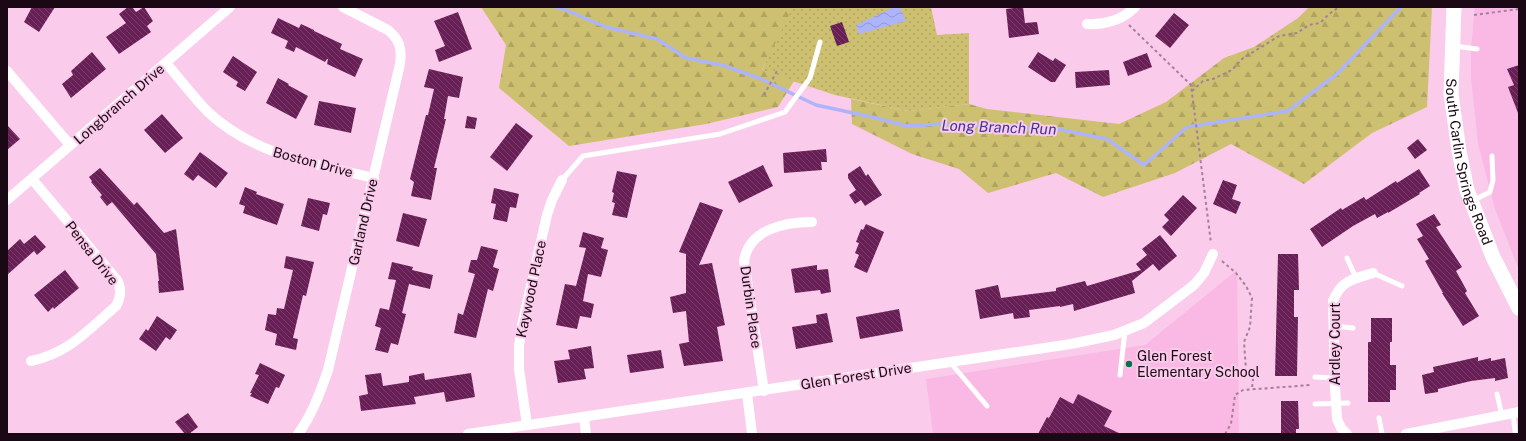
<svg xmlns="http://www.w3.org/2000/svg" width="1526" height="441" viewBox="0 0 1526 441" font-family="'Public Sans',sans-serif">
<defs>
<pattern id="grass-dots" width="8" height="8" patternUnits="userSpaceOnUse"><rect width="8" height="8" fill="#cec071"/><path d="M2 2h.1M6 6h.1" fill="none" stroke="#b0a461" stroke-width="1.8" stroke-linecap="round"/></pattern>
<pattern id="forest-firs" width="22" height="20" patternUnits="userSpaceOnUse"><rect width="22" height="20" fill="#cec071"/><path d="M5 1l3.5 6h-7zM16 11l3.5 6h-7z" fill="#b0a461"/></pattern>
<pattern id="water-waves" width="16" height="10" patternUnits="userSpaceOnUse"><rect width="16" height="10" fill="#adb4f9"/><path d="M0 5q4-4 8 0t8 0" fill="none" stroke="#9499d5"/></pattern>
<pattern id="building-back-hatch" width="6" height="6" patternUnits="userSpaceOnUse"><rect width="6" height="6" fill="#671f55"/><path d="M-1 5l2 2M0 0l6 6M5-1l2 2" fill="none" stroke="#783d69"/></pattern>
</defs>
<rect width="100%" height="100%" fill="#facbea"/>
<g fill="#fab9e4">
<polygon points="1475,7 1519,7 1519,270 1495,209 1478,144 1471,78 1471,48"/>
<polygon points="1237,270 1239,434 933,434 926,379 1145,345"/>
</g>
<polygon fill="url(#grass-dots)" points="789,7 931,7 937,35 969,33 969,104 908,111 835,95 762,71"/>
<g fill="url(#forest-firs)">
<polygon points="481,7 793,7 762,70 794,81 778,107 706,124 569,146 499,88 506,45"/>
<polygon points="1309,7 1432,7 1427,107 1372,133 1304,184 1231,144 1175,173 1103,197 1056,173 988,193 959,169 912,154 852,124 851,99 908,111 969,104 987,109 1119,124 1166,102 1224,58 1254,47 1298,18"/>
</g>
<polygon fill="url(#water-waves)" points="894,7 900,7 906,21 859,34 856,25"/>
<g fill="none" stroke-linecap="round" stroke-linejoin="round">
<polyline stroke="#adb4f9" stroke-width="3.5" points="555,7 561,8 606,27 657,39 686,58 722,65 759,78 816,105 872,117 907,126 941,124 993,127 1057,129 1107,139 1144,165 1187,127 1288,111 1337,74 1401,7"/>
</g>
<g fill="url(#building-back-hatch)">
<polygon points="32,7 55,7 39,32 24,22"/>
<polygon points="128,7 132,7 136,12 144,7 153,21 147,26 151,32 119,54 106,37 126,23 119,14"/>
<polygon points="1023,7 1025,23 1037,22 1039,34 1009,38 1006,9"/>
<polygon points="458,12 472,49 439,62 435,50 445,46 434,21"/>
<polygon points="1174,13 1189,25 1170,48 1155,36"/>
<polygon points="278,18 299,28 301,24 314,30 314,31 342,44 340,49 363,59 355,77 327,64 328,59 327,59 325,62 296,47 294,52 285,48 288,41 271,33"/>
<polygon points="842,22 849,42 837,46 830,26"/>
<polygon points="92,52 106,69 71,98 62,84 73,75 71,71"/>
<polygon points="1038,52 1053,61 1055,58 1066,65 1055,82 1051,82 1028,67"/>
<polygon points="1147,53 1152,67 1128,76 1123,62"/>
<polygon points="233,56 257,72 245,91 236,86 238,82 223,72"/>
<polygon points="1519,65 1519,113 1518,113 1508,87 1514,85 1507,69"/>
<polygon points="429,69 463,77 459,98 448,96 444,119 446,119 434,168 437,168 431,200 411,196 414,182 410,179 426,115 428,115 434,89 424,87"/>
<polygon points="1109,70 1110,85 1076,88 1075,72"/>
<polygon points="278,78 289,84 288,85 308,96 296,119 266,103"/>
<polygon points="319,101 356,108 351,133 314,125"/>
<polygon points="162,114 183,138 165,153 144,130"/>
<polygon points="467,116 477,118 475,129 465,128"/>
<polygon points="516,123 533,136 507,171 490,157"/>
<polygon points="7,125 20,139 7,150"/>
<polygon points="1418,139 1427,150 1415,159 1407,148"/>
<polygon points="826,149 827,162 821,162 822,170 784,173 783,153"/>
<polygon points="200,152 228,173 216,188 198,175 193,181 184,174"/>
<polygon points="763,165 773,186 739,203 728,182"/>
<polygon points="860,166 866,176 868,174 882,195 865,206 861,200 855,204 849,195 856,190 848,178 848,174"/>
<polygon points="100,168 134,205 137,202 164,233 176,229 184,290 159,293 158,281 159,281 156,254 112,202 107,206 100,197 102,195 91,182 92,181 89,177"/>
<polygon points="1419,169 1430,186 1419,193 1420,194 1388,213 1388,212 1377,218 1375,214 1353,226 1322,247 1310,229 1341,208 1342,210 1364,197 1366,200 1396,181 1397,183"/>
<polygon points="617,171 637,175 627,218 612,215 615,203 612,202 614,193 612,192"/>
<polygon points="1223,180 1237,185 1232,199 1241,202 1236,214 1213,204"/>
<polygon points="245,187 257,192 256,194 284,204 277,225 243,213 245,206 239,204"/>
<polygon points="494,188 519,194 516,208 510,207 507,222 493,219 496,204 491,203"/>
<polygon points="1183,195 1197,208 1171,236 1162,227 1169,220 1164,215"/>
<polygon points="308,198 330,203 327,215 323,214 319,231 301,226"/>
<polygon points="700,202 723,210 699,265 712,263 725,325 717,327 723,361 684,366 679,344 689,342 686,311 673,313 670,297 686,293 686,254 679,252"/>
<polygon points="403,213 427,219 419,247 396,241"/>
<polygon points="1434,214 1441,225 1436,227 1462,267 1456,271 1467,291 1465,293 1479,316 1463,326 1442,293 1443,293 1425,261 1429,259 1417,239 1423,236 1416,224"/>
<polygon points="866,224 884,232 867,273 854,267 859,255 855,253 859,243 856,242 861,229 863,230"/>
<polygon points="583,232 604,238 601,248 608,250 601,277 588,274 583,301 594,304 591,318 580,316 577,329 556,325 565,284 576,286 586,248 579,247"/>
<polygon points="35,235 46,247 37,255 34,251 7,275 7,251 20,239 24,244"/>
<polygon points="1160,235 1177,256 1159,271 1153,264 1132,281 1135,293 1074,311 1073,304 1060,307 1060,306 1029,310 1030,317 1014,319 1013,313 980,319 975,290 998,285 1001,298 1056,291 1056,288 1085,281 1087,286 1141,270 1136,264 1147,255 1142,249"/>
<polygon points="481,246 498,250 493,267 499,269 493,291 488,289 476,338 454,333 458,313 463,315 475,274 468,272 471,260 477,260"/>
<polygon points="1278,254 1298,254 1299,290 1294,290 1294,317 1298,317 1297,376 1275,376"/>
<polygon points="286,256 314,262 306,296 303,295 293,338 298,339 296,350 275,345 277,334 265,330 268,314 276,315 277,308 284,309 293,270 284,268"/>
<polygon points="392,262 413,267 412,270 433,275 430,289 409,284 402,313 406,314 398,345 391,343 388,353 375,350 381,328 375,326 380,308 389,310 396,280 388,279"/>
<polygon points="817,265 817,270 828,269 831,292 821,294 820,290 795,293 791,269"/>
<polygon points="65,270 79,288 54,309 53,307 48,312 34,295"/>
<polygon points="899,309 903,331 860,339 856,317"/>
<polygon points="827,313 833,342 796,349 792,327 817,323 816,315"/>
<polygon points="157,316 177,330 170,340 166,337 156,351 139,339 146,329 148,331"/>
<polygon points="1371,318 1392,318 1392,342 1390,342 1390,365 1396,365 1396,390 1390,390 1390,402 1368,402 1368,342 1371,342"/>
<polygon points="591,346 594,368 584,369 586,379 558,383 554,361 570,359 568,350"/>
<polygon points="661,350 664,368 630,373 627,355"/>
<polygon points="1478,357 1478,361 1491,358 1491,361 1505,358 1508,378 1495,381 1495,378 1471,381 1438,389 1438,392 1425,394 1422,375 1434,372 1433,367"/>
<polygon points="260,363 285,375 279,388 276,387 268,404 250,396 252,393 250,393 259,375 255,374"/>
<polygon points="381,373 383,386 409,382 409,376 424,373 425,380 471,373 475,397 446,402 444,392 414,397 416,404 361,411 359,396 368,394 365,375"/>
<polygon points="1078,394 1112,411 1104,426 1121,434 1038,434 1047,417 1049,418 1060,397 1073,404"/>
<polygon points="1281,401 1298,401 1299,429 1296,429 1296,434 1281,434"/>
<polygon points="188,413 198,427 189,434 185,434 175,422"/>
</g>
<g fill="none" stroke-linecap="round" stroke-linejoin="round">
<g stroke="#a58098" stroke-width="2" stroke-dasharray="3 3" stroke-linecap="butt">
<polyline points="1474,15 1519,9"/>
<polyline points="1129,25 1191,85 1211,243"/>
<polyline points="1192,91 1203,81 1213,79 1232,70 1242,59 1279,36 1297,33 1309,25 1320,23 1329,14 1339,7"/>
<polyline points="764,95 777,71"/>
<polyline points="1222,261 1236,273 1246,286 1252,298 1250,327 1244,342 1246,370 1253,379 1252,388"/>
<polyline points="1225,434 1231,424 1235,395 1243,390 1311,385"/>
</g>
<g stroke="#fff" stroke-width="5">
<polyline points="1454,46 1477,49"/>
<polyline points="562,180 583,156 720,134 785,112 810,78 820,42"/>
<polyline points="1472,201 1490,192 1493,180 1492,156"/>
<polyline points="1347,258 1356,278"/>
<polyline points="1373,273 1402,286"/>
<polyline points="1334,326 1353,328"/>
<polyline points="950,362 987,406"/>
<polyline points="1120,375 1125,331"/>
<polyline points="1315,377 1334,378"/>
<polyline points="1497,394 1502,416"/>
<polyline points="1315,404 1348,403"/>
<polyline points="1513,414 1515,431"/>
<polyline points="1379,418 1382,434"/>
</g>
<g stroke="#fff" stroke-width="10">
<path d="M 1087,24 C 1104,25 1123,20 1135,7"/>
<path d="M 166,63 C 180,79 193,97 208,112 C 254,155 315,164 374,178"/>
<polyline points="7,71 70,145"/>
<polyline points="7,200 230,7"/>
<path d="M 31,361 C 69,353 88,330 116,306 C 121,297 122,289 117,280 L 32,179"/>
<path d="M 764,391 L 744,261 C 749,229 785,222 812,222"/>
<polyline points="747,393 752,434"/>
<polyline points="584,417 586,434"/>
<polyline points="527,425 519,369 519,346 522,325 547,215 552,200 562,180"/>
<path d="M 298,434 C 312,415 320,393 328,370 L 400,64 C 402,49 400,40 388,30 L 343,7"/>
<polyline points="468,434 1071,344 1114,335 1144,323 1194,285 1204,273 1213,254"/>
<path d="M 1347,434 L 1341,428 L 1337,419 L 1335,386 L 1333,301 C 1341,280 1354,279 1373,273"/>
<polyline points="1406,434 1519,412"/>
</g>
<path stroke="#fff" stroke-width="15" id="s1" d="M 1454,7 L 1451,94 L 1459,151 L 1467,190 L 1493,257 L 1519,308"/>
</g>
<circle fill="#077148" stroke="#facbea" stroke-width="1.5" cx="1129" cy="364" r="4"/>
<g text-anchor="middle" dominant-baseline="central" stroke-width="4" stroke-linejoin="round" paint-order="stroke">
<g font-size="14" fill="#1b0815" stroke="#facbea">
<text transform="translate(119 104) rotate(-41)">Longbranch Drive</text>
<text stroke="none"><textPath href="#s1" startOffset="157">South Carlin Springs Road</textPath></text>
<text transform="translate(313 162) rotate(15)">Boston Drive</text>
<text transform="translate(363 222) rotate(-77)">Garland Drive</text>
<text transform="translate(92 253) rotate(52)">Pensa Drive</text>
<text transform="translate(531 289) rotate(-78)">Kaywood Place</text>
<text transform="translate(751 307) rotate(82)">Durbin Place</text>
<text transform="translate(1335 344) rotate(-90)">Ardley Court</text>
<text transform="translate(856 376) rotate(-9)">Glen Forest Drive</text>
</g>
<g font-size="14" fill="#1b0815" stroke="#facbea" text-anchor="start">
<text x="1137" y="356">Glen Forest<tspan x="1137" dy="16">Elementary School</tspan></text>
</g>
<g font-size="15" font-style="italic" fill="#3c3697" stroke="#facbea">
<text transform="translate(999 127) rotate(2)">Long Branch Run</text>
</g>
</g>
<rect width="1526" height="441" fill="none" stroke="#1b0815" stroke-width="16"/>
</svg>
